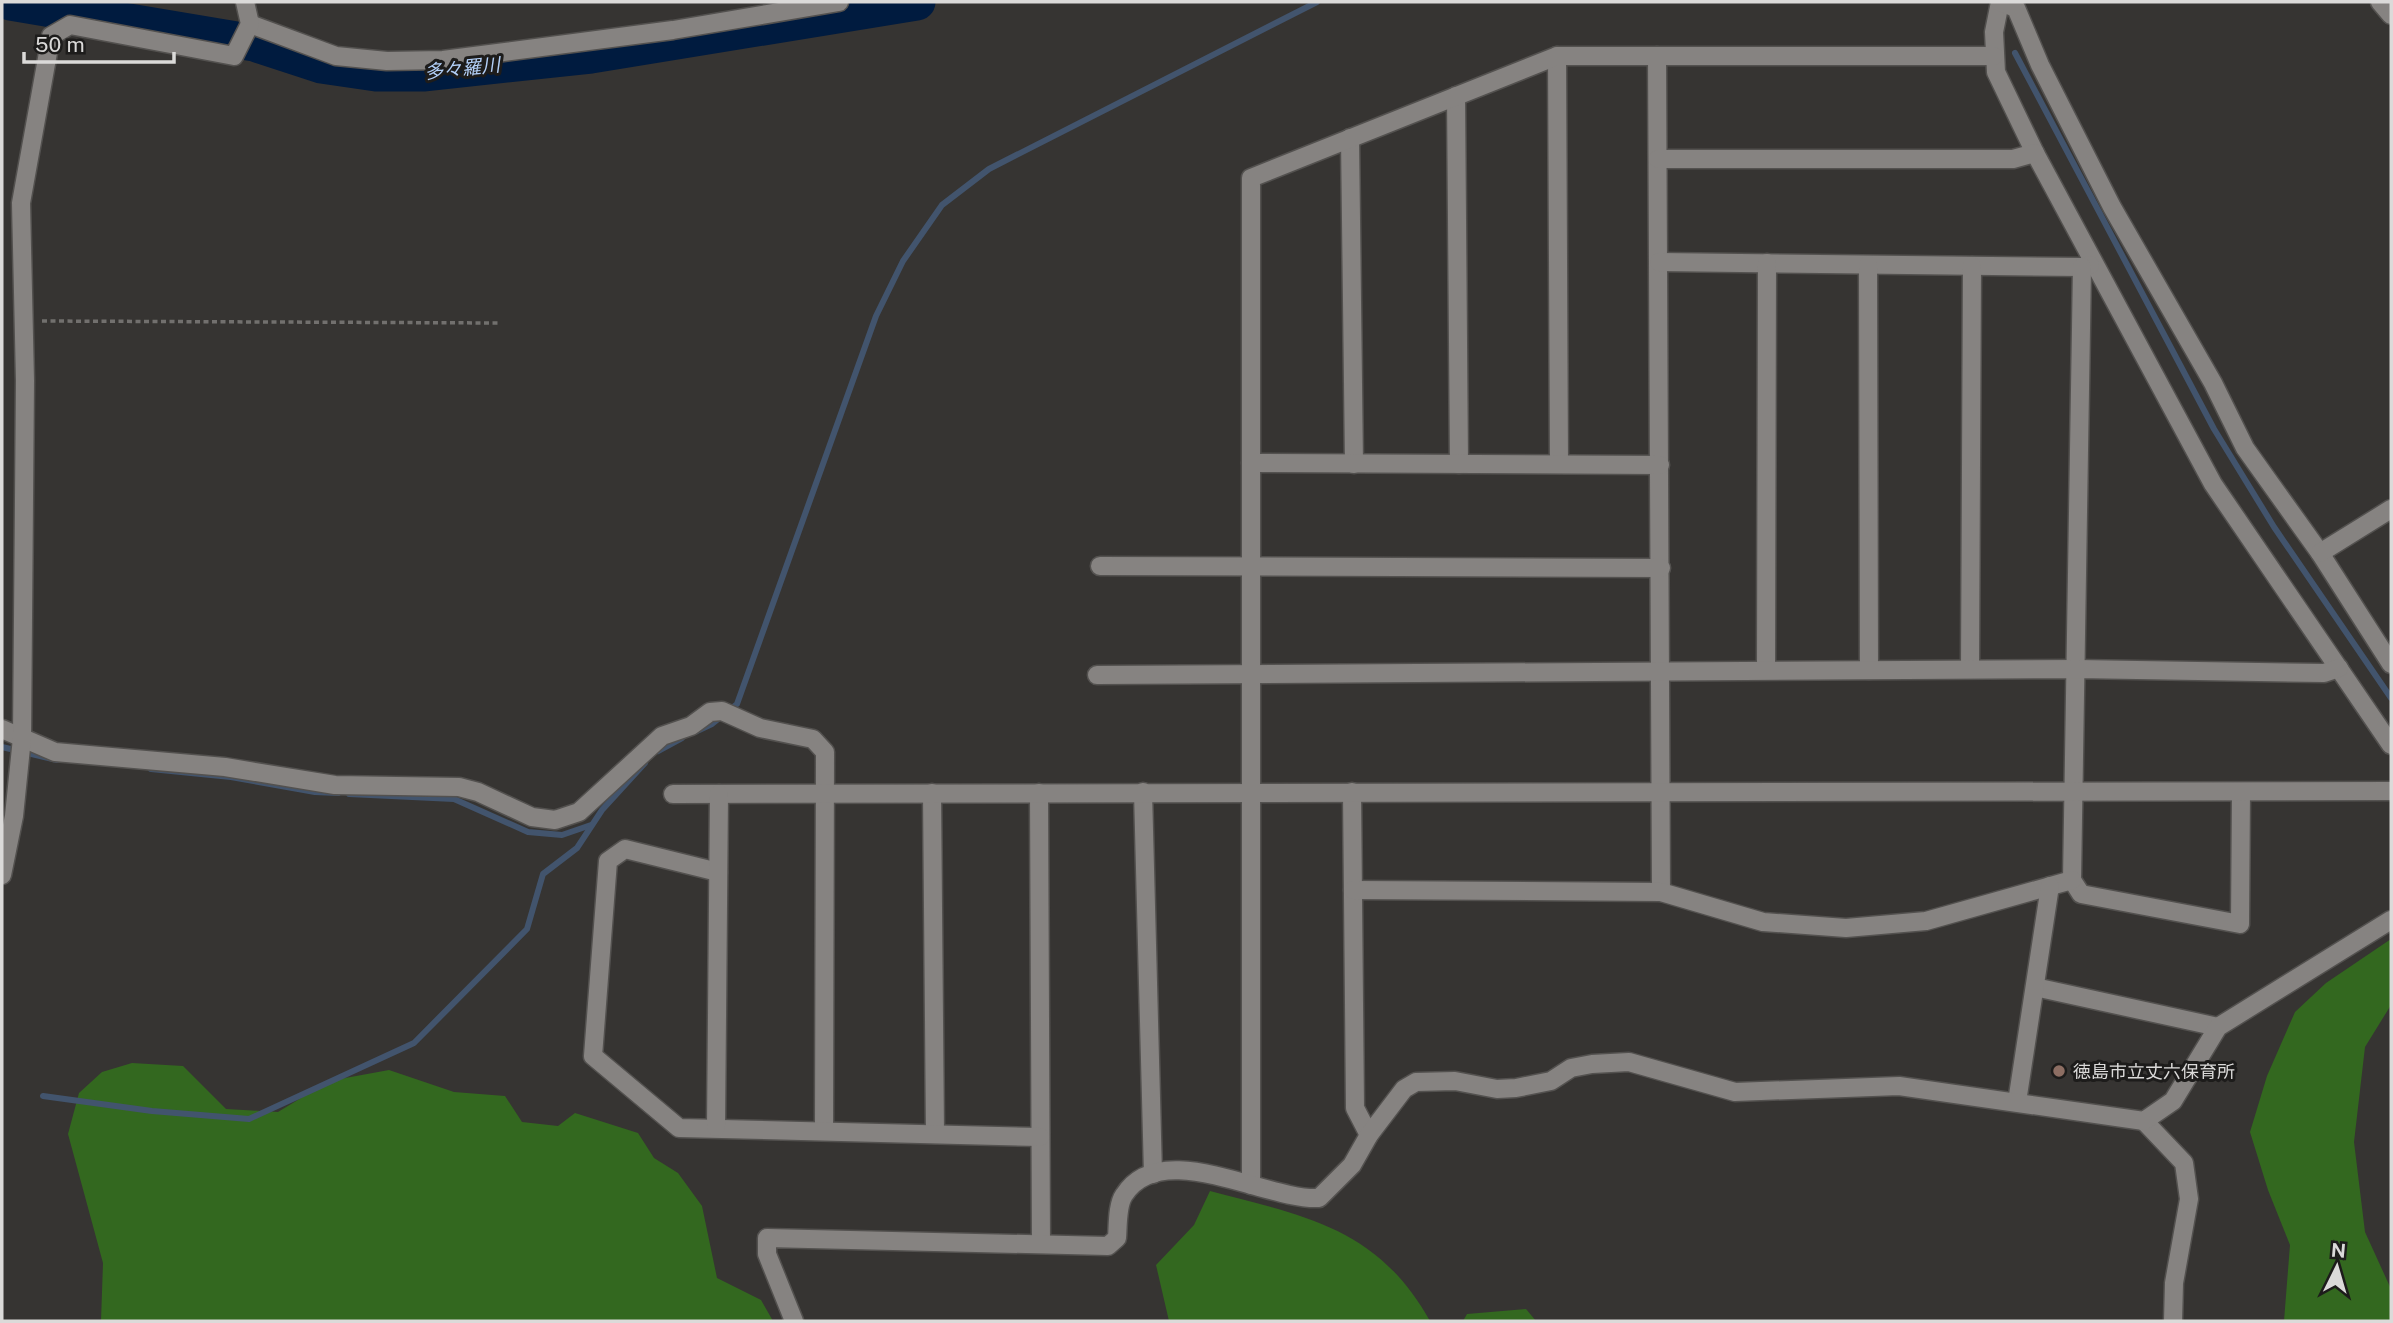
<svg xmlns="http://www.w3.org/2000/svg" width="2393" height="1323" viewBox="0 0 2393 1323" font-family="'Public Sans','Noto Sans JP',sans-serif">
<rect width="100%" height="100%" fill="#363432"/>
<g fill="#33681f">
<polygon points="2391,939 2391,1005 2365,1047 2354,1142 2365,1232 2391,1289 2391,1321 2284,1321 2290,1245 2268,1190 2250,1132 2267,1076 2295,1012 2326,983"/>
<polygon points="132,1063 183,1066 226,1109 278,1112 329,1081 389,1070 454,1092 505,1096 522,1122 558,1126 575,1113 638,1133 654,1158 678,1173 702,1206 717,1278 761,1300 773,1321 101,1321 103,1263 68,1134 79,1093 102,1072"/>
<path d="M 1210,1191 C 1306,1216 1378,1228 1430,1321 L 1169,1321 L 1156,1265 L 1194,1225 Z"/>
<polygon points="1526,1309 1536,1321 1463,1321 1467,1314"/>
</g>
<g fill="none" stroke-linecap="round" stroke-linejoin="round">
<g stroke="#42546d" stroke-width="6">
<polyline points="2015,53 2214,429 2274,527 2391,698"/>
<polyline points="695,732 712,724 737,704 876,316 903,261 942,205 989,169 1317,2"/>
<polyline points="2,747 57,760"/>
<polyline points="658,751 682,738"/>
<polyline points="151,769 231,777 315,792 338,793"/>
<polyline points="349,794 454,799 528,832 562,835 591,825"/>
<polyline points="43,1096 152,1111 249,1119 414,1043 527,929 543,874 577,848 602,810 645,763"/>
</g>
<polyline stroke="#001b3f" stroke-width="37" points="10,2 254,43 321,65 376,73 423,73 591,55 917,2"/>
<defs>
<g id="minor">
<polyline points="2000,2 1994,32 1996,72 2035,153 2213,484 2391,745"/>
<polyline points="2000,2 2016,8 2040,65 2112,207 2213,383 2245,448 2320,553 2391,664"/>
<polyline points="2380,2 2391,15"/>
<polyline points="250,24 336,56 387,61 443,60 673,30 839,2"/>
<polyline points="1557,56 1559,464"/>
<polyline points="1657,56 1661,892"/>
<polyline points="1456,96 1459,464"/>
<polyline points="1350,138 1354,464"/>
<polyline points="1658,159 2013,159 2035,153"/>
<polyline points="1659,262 2082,267 2090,265"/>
<polyline points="1868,265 1869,670"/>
<polyline points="2082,267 2072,880 2081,894 2240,924 2241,792"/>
<polyline points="1251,463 1660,465"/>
<polyline points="2320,553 2391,509"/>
<polyline points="1100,566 1661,568"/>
<polyline points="1970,669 1972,266"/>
<polyline points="1766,670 1767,263"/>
<polyline points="1097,675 2077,669 2324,673 2339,668"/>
<polyline points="2,729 55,752 225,767 335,785 459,787 478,792 532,817 555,820 579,812 662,736 691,726 710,712 722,711 760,728 813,739 825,752 824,1130"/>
<polyline points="1143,792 1153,1174"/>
<polyline points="1352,792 1355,1108 1369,1135"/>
<polyline points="932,793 935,1134"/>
<polyline points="1039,793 1041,1243"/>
<polyline points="673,794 2391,791"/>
<polyline points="718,872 625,849 608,861 593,1056 679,1128 1040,1137"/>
<polyline points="2,875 14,816 22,738 25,381 21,203 51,36 70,25 234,56 250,24 245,2"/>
<polyline points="1353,890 1661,892 1763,922 1846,928 1926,921 2072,880"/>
<polyline points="2035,987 2218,1027"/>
<polyline points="2017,1102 2050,886"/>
<polyline points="2144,1121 2184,1163 2189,1199 2174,1283 2173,1321"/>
<polyline points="716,1127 719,794"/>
<polyline points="1251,1185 1251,178 1557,56 1994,56"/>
<path d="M 794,1321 L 767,1254 L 767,1238 L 1108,1246 L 1117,1238 C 1118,1226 1117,1205 1124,1195 C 1161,1136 1267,1201 1319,1198 L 1352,1165 L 1369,1135 L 1404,1089 L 1416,1082 L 1455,1081 L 1497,1089 L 1516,1088 L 1551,1081 L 1571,1068 L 1592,1064 L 1629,1062 L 1735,1092 L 1899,1086 L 2144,1121 L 2173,1101 L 2218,1027 L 2391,920"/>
</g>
</defs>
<use href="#minor" stroke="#53514f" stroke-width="21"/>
<polyline stroke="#72706e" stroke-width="3.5" stroke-dasharray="5 3.5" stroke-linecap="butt" points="42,321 500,323"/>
<use href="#minor" stroke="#868381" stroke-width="18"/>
</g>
<circle fill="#8d6e63" stroke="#1d1c1b" stroke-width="2.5" cx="2059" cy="1071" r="7"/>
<g text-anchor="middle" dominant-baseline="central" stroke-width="6" stroke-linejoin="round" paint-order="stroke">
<g font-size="18" fill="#dbdad9" stroke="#1d1c1b" text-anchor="start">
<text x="2073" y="1071">徳島市立丈六保育所</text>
</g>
<g font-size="19" font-style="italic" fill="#b2cff7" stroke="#1d1c1b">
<text transform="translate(462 68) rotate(-6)">多々羅川</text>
</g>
</g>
<rect width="2393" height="1323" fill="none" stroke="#dbdad9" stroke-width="7"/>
<g transform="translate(2337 1267) rotate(5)" stroke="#1d1c1b" stroke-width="5" paint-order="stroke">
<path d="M0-5L12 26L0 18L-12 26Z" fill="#dbdad9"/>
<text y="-10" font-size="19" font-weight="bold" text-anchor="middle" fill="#dbdad9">N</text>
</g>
<path d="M24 52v10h150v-10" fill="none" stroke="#dbdad9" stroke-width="3.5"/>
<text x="35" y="52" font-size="21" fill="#dbdad9" stroke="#1d1c1b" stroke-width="5" paint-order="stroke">50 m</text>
</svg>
